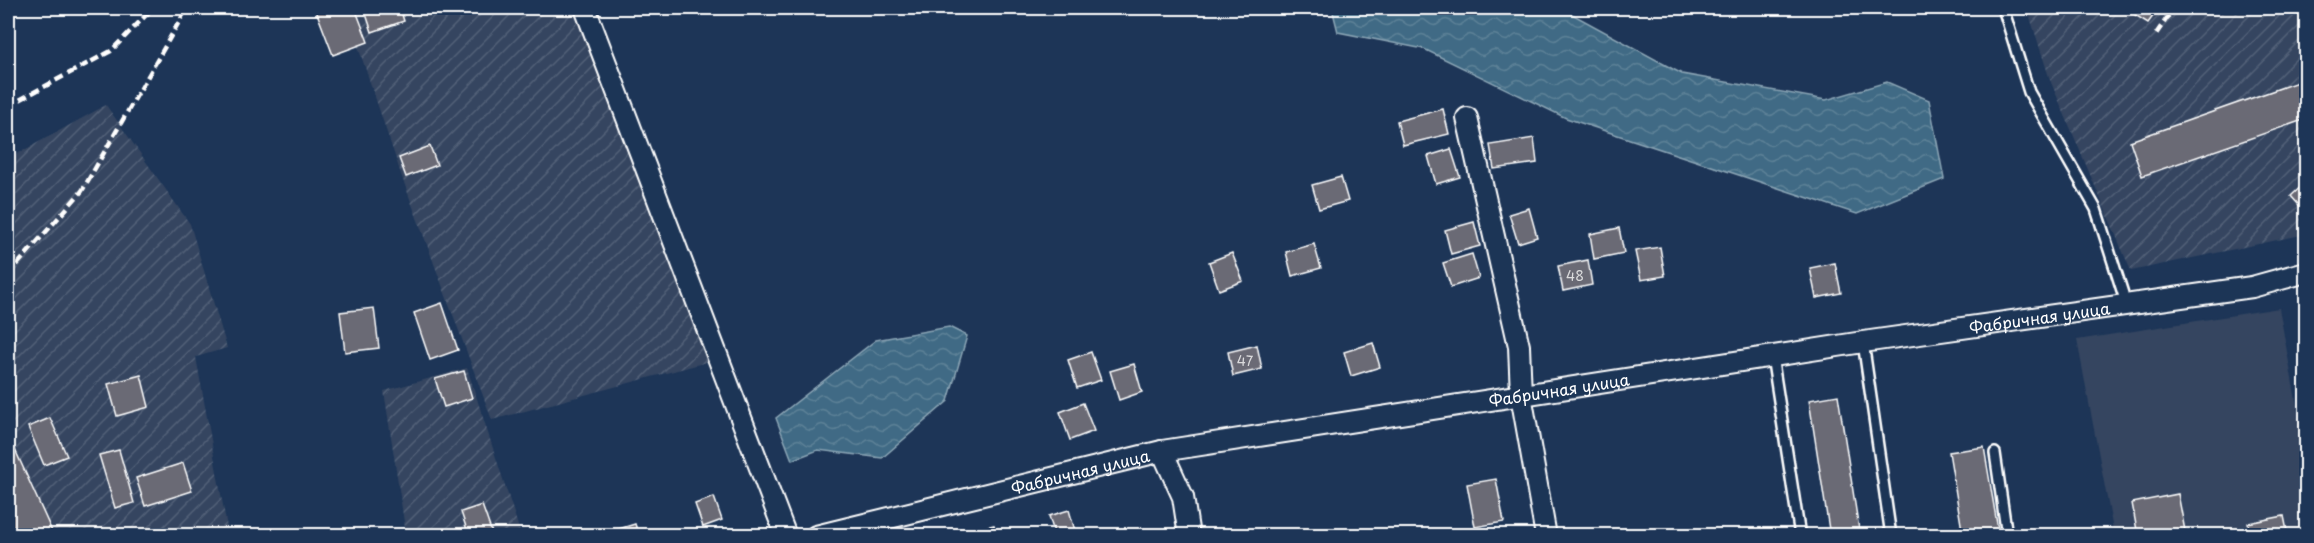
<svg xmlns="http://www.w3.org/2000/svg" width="2314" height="543" viewBox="0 0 2314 543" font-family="'Playpen Sans',sans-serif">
<defs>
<pattern id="industrial-furrows" width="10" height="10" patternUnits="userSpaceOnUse" patternTransform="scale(1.5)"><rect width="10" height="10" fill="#344560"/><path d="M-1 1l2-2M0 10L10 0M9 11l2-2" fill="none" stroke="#526178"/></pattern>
<pattern id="water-waves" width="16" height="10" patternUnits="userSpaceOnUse" patternTransform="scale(1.5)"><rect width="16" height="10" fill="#406b85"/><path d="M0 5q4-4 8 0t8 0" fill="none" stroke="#5d8197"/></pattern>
</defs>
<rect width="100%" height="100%" fill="#1d3557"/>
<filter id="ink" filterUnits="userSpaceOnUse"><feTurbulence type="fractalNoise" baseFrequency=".0167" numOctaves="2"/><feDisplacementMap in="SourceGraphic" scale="12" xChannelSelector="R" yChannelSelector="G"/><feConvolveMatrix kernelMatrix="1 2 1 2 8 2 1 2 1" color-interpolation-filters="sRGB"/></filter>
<g filter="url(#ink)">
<polygon fill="#344560" points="2279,308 2306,455 2306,535 2114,535 2077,340"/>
<g fill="url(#industrial-furrows)">
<polygon points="345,8 575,8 707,362 492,420 403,180"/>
<polygon points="2027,8 2306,8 2306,234 2131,271 2050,80"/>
<polygon points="106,105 190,224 227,348 196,357 227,527 206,536 8,536 8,159"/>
<polygon points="467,368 521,535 406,535 384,391"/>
</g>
<g fill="url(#water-waves)" stroke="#8ca6b6" stroke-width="1.5">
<polygon points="1332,8 1561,8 1682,74 1826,100 1887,82 1929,100 1944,179 1857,214 1566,118 1424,49 1338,32"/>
<polygon points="949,327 967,336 948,401 882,458 818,450 792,460 776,418 876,340"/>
</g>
<g fill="#6b6a75" stroke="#fff" stroke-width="1.5">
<polygon points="315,8 355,8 368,42 333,55"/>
<polygon points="364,8 400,8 404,21 372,32"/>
<polygon points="2124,8 2159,8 2148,23"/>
<polygon points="2306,79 2306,119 2142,176 2130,141"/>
<polygon points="1443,109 1449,134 1403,145 1397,121"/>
<polygon points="1534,138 1537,163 1494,169 1490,145"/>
<polygon points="430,146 437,165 406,177 399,158"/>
<polygon points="1451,149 1460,177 1436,184 1428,156"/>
<polygon points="1341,177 1348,201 1319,209 1312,185"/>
<polygon points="2306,182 2306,213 2291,196"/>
<polygon points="1529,208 1537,237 1518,243 1509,214"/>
<polygon points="1474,222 1480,246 1451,254 1445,230"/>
<polygon points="1619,228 1624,253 1594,259 1590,234"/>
<polygon points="1314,244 1321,268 1292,276 1286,252"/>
<polygon points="1660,247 1665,276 1641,280 1635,251"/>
<polygon points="1232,253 1243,281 1219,290 1209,262"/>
<polygon points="1472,254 1479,278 1451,287 1443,263"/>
<polygon points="1588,260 1592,285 1563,291 1558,266"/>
<polygon points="1835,263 1841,293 1816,298 1810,268"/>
<polygon points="442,303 458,350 430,360 414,313"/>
<polygon points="374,308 379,348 345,352 340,312"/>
<polygon points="1373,343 1380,367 1351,376 1344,352"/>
<polygon points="1257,345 1262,369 1233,376 1228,352"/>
<polygon points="1091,352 1101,380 1077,388 1068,360"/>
<polygon points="1134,364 1142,392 1119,400 1110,371"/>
<polygon points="464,371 472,398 444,407 435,379"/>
<polygon points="141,375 149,407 117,416 108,384"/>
<polygon points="1838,395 1860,536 1830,536 1809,400"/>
<polygon points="1083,403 1094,431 1070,440 1060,412"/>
<polygon points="50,418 67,456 44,465 28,427"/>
<polygon points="8,434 54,536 8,536"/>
<polygon points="1984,447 1999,536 1963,536 1949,452"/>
<polygon points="119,450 134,503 115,508 99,455"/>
<polygon points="183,463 192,491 145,506 136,478"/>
<polygon points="1496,479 1504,522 1475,527 1467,484"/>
<polygon points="2178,494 2186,536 2138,536 2132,503"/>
<polygon points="714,497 722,520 703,527 695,504"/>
<polygon points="482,505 493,536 469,536 461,512"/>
<polygon points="1069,510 1076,534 1055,536 1049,516"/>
<polygon points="2284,516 2288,536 2219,536 2249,530 2248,523"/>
<polygon points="635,524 639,536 607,536 606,533"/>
<polygon points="994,525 997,536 976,536 974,530"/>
</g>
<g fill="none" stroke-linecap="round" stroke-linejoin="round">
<defs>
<g id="lane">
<polyline points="2003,8 2029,92 2096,209 2127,306"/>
<polyline points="1863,342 1891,536"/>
<polyline points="1772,356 1800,536"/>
<polyline points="1995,453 2007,536"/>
</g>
<g id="street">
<polyline points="585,8 786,536"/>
<polyline points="1467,118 1519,346 1521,395 1546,536"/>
<polyline points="1162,451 1183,497 1189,536"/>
<path id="s1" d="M 816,536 L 1162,451 L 1863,342 L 2252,287 L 2306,272"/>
</g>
</defs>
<use href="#lane" stroke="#fff" stroke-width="14"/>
<use href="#street" stroke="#fff" stroke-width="24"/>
<use href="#lane" stroke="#1d3557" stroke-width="9"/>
<use href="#street" stroke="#1d3557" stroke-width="20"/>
<g stroke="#fff" stroke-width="4.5" stroke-dasharray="9 4.5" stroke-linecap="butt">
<polyline points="2156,34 2174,8"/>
<polyline points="8,106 111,51 153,8"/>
<polyline points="8,275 82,191 187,8"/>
</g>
</g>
</g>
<g text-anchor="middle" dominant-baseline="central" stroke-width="4.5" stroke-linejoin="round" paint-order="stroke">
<g font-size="14" fill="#dadadc">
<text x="1575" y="275">48</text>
<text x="1245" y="360">47</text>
</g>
<g font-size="16" fill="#fff" stroke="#1d3557">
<text stroke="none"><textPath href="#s1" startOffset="1244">Фабричная улица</textPath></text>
<text stroke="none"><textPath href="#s1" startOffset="758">Фабричная улица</textPath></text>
<text stroke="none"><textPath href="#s1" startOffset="272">Фабричная улица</textPath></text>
</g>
</g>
<rect width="2314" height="543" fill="none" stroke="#1d3557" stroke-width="30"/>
<rect x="15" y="15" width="2284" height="513" fill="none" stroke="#fff" stroke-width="2" filter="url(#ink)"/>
</svg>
